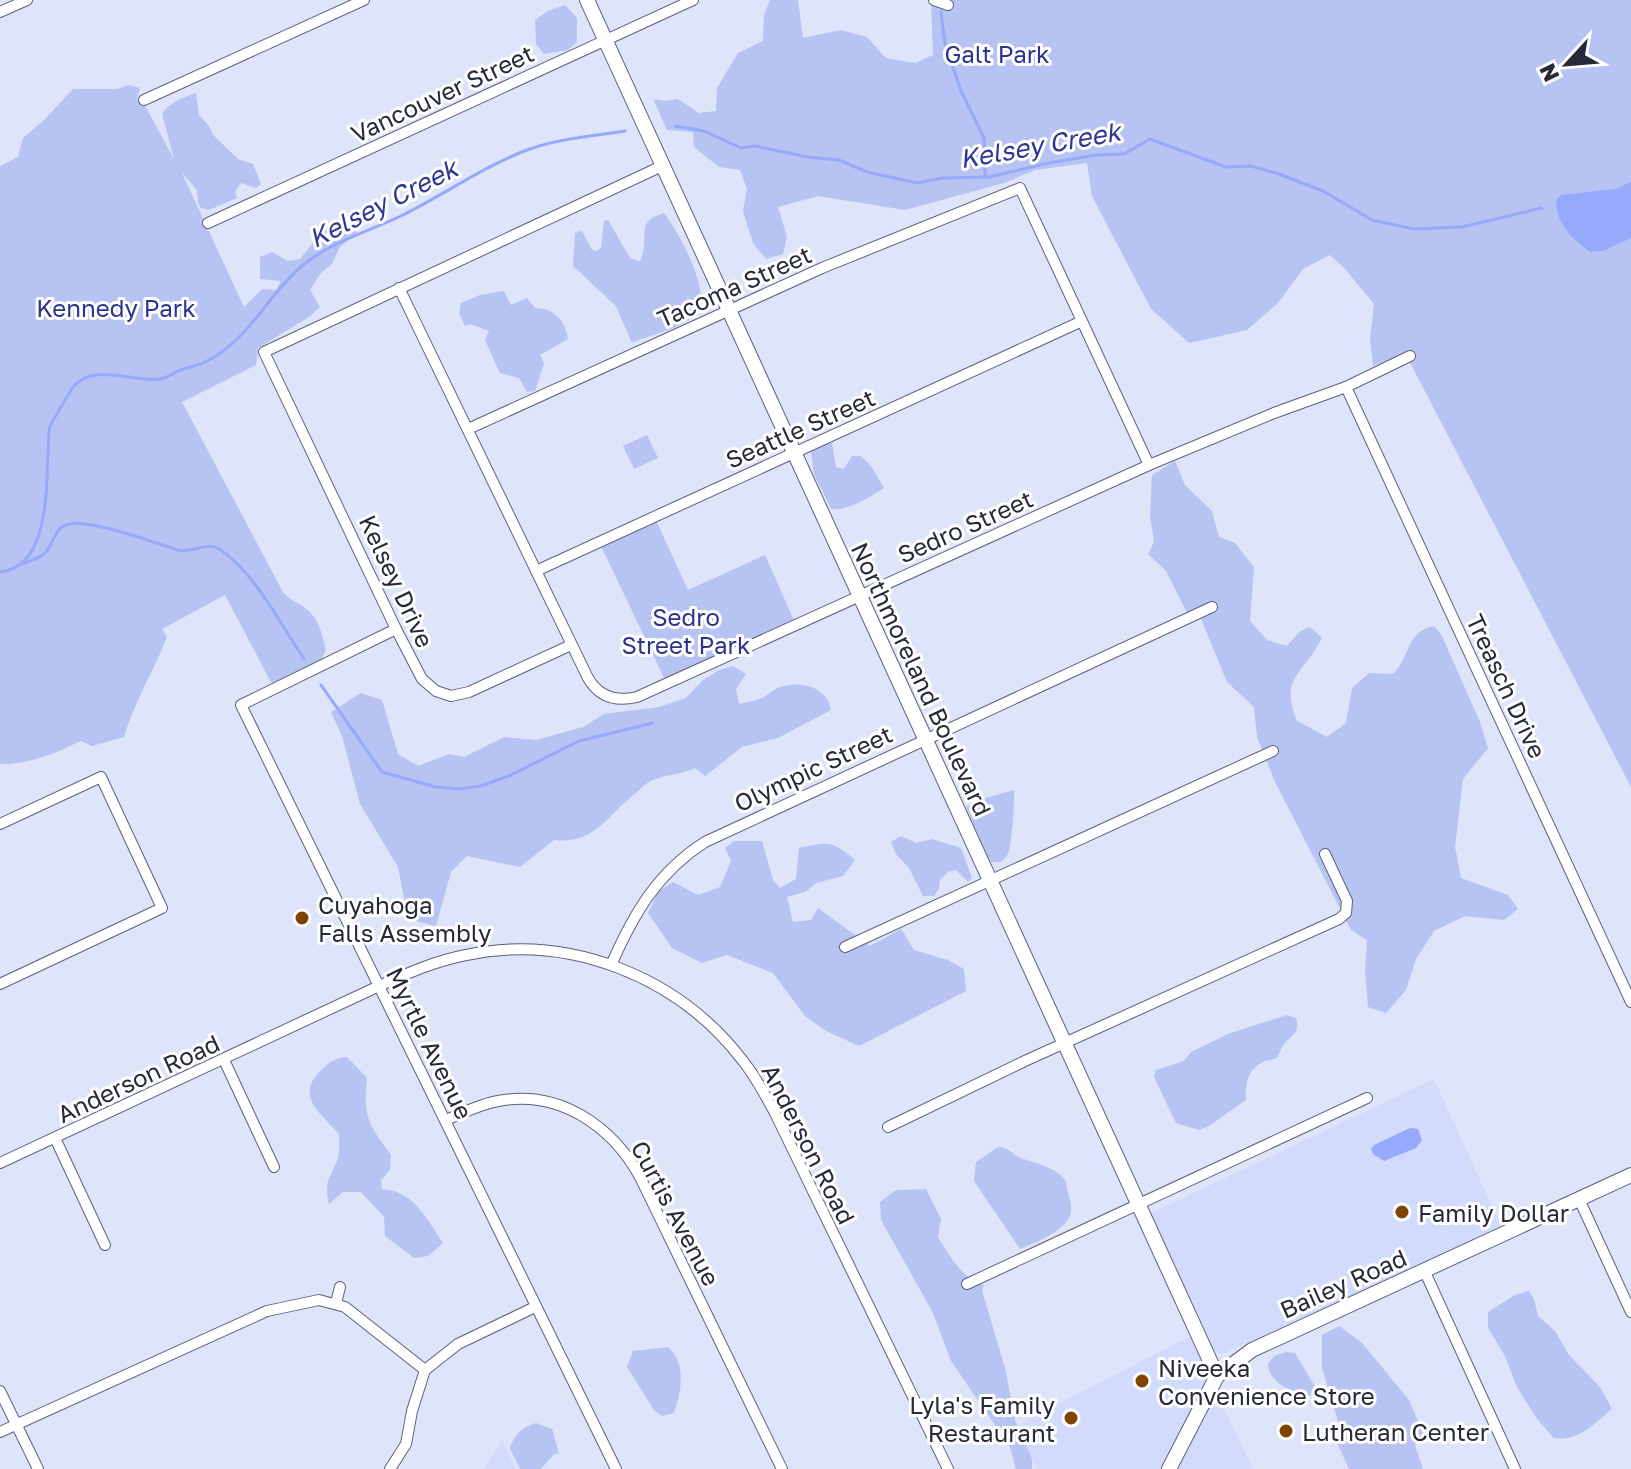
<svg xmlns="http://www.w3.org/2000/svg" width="1631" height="1469" viewBox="0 0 1631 1469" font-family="'Golos Text',sans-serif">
<rect width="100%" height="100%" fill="#dee4f9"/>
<g fill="#d2dbfc">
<polygon points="1434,1079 1502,1228 1222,1354 1214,1351 1151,1213"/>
<polygon points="1197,1333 1212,1385 1253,1469 1037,1469 1017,1430 1020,1425 1030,1418"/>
<polygon points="502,1440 516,1469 483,1469 499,1445"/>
</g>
<g fill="#b7c3f3">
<polygon points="770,0 798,0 803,38 841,30 867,37 886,58 915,63 933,55 931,0 1631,0 1631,787 1405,353 1373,366 1370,338 1374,304 1345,269 1330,255 1303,269 1278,303 1247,330 1189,343 1151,309 1092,196 1087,163 1035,170 1004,183 905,210 818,196 778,207 787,237 783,254 766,259 753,243 743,211 747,189 740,170 719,167 694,147 693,132 667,130 653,99 666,101 678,99 699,113 716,111 717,88 738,53 763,41 764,15"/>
<polygon points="565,5 577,18 577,42 568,50 544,54 536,44 535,20 548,11"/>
<path d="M 129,85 L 140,88 L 137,101 L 142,100 L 174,159 L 162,114 C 169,102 184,97 196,93 L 199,115 L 209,126 L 213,135 L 238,159 L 253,164 L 261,184 L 256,188 L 241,183 L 235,192 L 237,198 L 209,210 L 201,208 L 198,203 L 197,190 L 182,173 L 244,307 L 262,289 L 276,290 L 281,281 L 260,279 L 260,257 L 272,252 L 288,261 L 300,259 L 317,238 L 320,230 C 338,222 340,231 358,232 L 340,247 L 332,264 L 321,273 L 310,290 L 320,307 L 309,317 L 258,348 L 256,365 L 182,402 L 283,592 C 293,603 295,600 305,608 C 319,618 322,634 326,650 L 322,659 L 272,684 L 225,595 L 162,629 L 167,637 C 154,671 134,702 124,737 L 92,746 L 81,741 C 56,753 28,765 0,764 L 0,166 L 18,157 L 23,138 L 43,121 L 73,89 L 117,89 Z"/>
<path d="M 664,213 C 678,231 715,296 695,315 C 682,328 650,335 632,343 L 616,306 L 573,266 L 575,233 L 582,231 L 592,250 L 597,251 L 601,248 L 604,221 L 608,220 L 630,258 L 640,261 C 651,237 633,222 664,213 Z"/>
<path d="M 504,291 L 511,305 L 527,298 L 535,308 C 554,308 565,320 568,339 L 540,355 L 544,364 L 535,391 L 527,392 L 519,378 L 500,373 L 485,340 L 489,331 L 470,324 L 465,326 L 459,313 L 461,303 L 480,295 Z"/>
<polygon points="647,435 658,458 634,469 623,446"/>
<path d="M 832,443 L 836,467 L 844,469 L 852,456 L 861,456 L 871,466 L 884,488 C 870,497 848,511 831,509 L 814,474 L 811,451 L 822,444 Z"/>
<path d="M 1175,461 L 1185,485 L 1212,511 L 1219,537 L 1235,543 L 1254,567 L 1250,621 L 1267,640 L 1287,646 L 1299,632 L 1310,627 L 1322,638 C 1303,675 1279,677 1297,721 L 1327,737 L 1346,723 L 1352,688 L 1369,673 L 1393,674 C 1411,656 1405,632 1434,626 L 1441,634 L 1480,722 L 1488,748 L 1463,779 L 1455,847 L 1461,878 L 1508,895 L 1518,909 L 1504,920 L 1465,916 L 1434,931 L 1416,959 L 1406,990 L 1386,1013 L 1368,1007 L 1365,973 L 1367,940 L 1351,930 L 1275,782 L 1257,737 L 1254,707 L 1227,682 L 1199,614 L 1189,617 L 1166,571 L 1148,554 L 1154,542 L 1150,516 L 1152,475 Z"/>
<polygon points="654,516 688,590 765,555 796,625 667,684 599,542"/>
<path d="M 733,666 L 746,674 L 736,689 L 739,704 C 747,702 756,701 764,697 C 769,694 774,689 780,687 C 800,680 828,687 831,710 L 778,738 L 742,747 L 705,776 L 695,768 C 681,775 667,774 653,780 C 647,782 642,788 637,792 C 608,814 595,845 554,840 L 520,867 L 467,856 L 451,872 L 436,926 L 408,919 L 398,867 L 360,804 L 342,736 L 331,712 L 361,693 L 382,700 L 398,754 L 418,766 L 449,754 L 464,757 L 504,737 L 536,740 L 583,727 L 604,714 L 659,707 L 686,698 L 702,681 L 717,671 Z"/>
<path d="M 1014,790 C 1015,799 1012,842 1009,851 C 1008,855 1004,859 1001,862 L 988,862 L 966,807 L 978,800 Z"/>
<polygon points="901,836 916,843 932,839 961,848 972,878 968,882 956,870 948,872 940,880 939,888 934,896 923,896 909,868 896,854 891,842"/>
<path d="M 734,841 L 762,841 L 773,880 L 780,888 L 796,879 L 799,848 C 828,841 833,841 855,860 L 843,876 L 816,883 L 805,892 L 787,897 L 793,922 L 811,920 L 818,908 L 870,946 L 901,929 L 914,950 L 948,960 L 964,969 L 966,991 L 859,1046 L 826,1031 L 805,1016 L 773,973 L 727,955 L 702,963 L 672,948 L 648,913 L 658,892 L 673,882 L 698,895 L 720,887 L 731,861 L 725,848 Z"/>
<path d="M 1287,1015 L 1296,1018 C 1301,1036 1290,1034 1282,1047 C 1280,1051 1279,1056 1275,1059 C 1252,1061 1244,1079 1246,1100 L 1209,1126 L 1199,1130 L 1176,1123 L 1154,1077 L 1156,1070 L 1184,1061 L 1191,1052 L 1228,1034 Z"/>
<path d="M 347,1057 L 367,1078 C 363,1118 368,1123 391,1155 L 390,1170 L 381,1180 L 382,1189 C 414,1191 426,1218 443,1243 L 428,1256 L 414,1258 L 385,1236 L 384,1217 L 361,1192 L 343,1192 L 329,1204 C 324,1181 329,1180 337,1161 C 340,1153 339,1143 339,1134 C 321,1113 295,1097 320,1071 C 328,1063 335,1058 347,1057 Z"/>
<path d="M 998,1147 C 1009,1147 1011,1154 1021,1158 C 1037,1164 1054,1166 1066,1181 C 1066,1190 1070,1196 1071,1206 C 1075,1228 1036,1242 1020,1249 L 974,1181 L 976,1162 Z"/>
<path d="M 926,1189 L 941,1219 L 938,1237 C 950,1256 962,1279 984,1285 L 982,1290 L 1006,1372 L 1015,1420 L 1032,1459 L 1032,1469 L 1016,1469 L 1010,1447 L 951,1361 L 933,1313 L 881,1220 L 880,1202 L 896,1190 Z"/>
<path d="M 1529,1291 L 1534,1299 L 1538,1316 L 1555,1331 L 1569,1355 L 1600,1387 L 1612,1409 C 1594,1424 1578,1442 1554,1438 L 1537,1419 L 1517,1387 L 1504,1354 L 1488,1328 L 1488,1312 L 1515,1295 Z"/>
<polygon points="1339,1326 1362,1343 1409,1400 1424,1435 1415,1445 1423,1469 1349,1469 1337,1443 1340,1428 1322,1368 1322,1335"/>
<path d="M 668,1347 C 687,1364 681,1392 674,1413 L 662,1416 L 654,1410 L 627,1367 L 633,1351 Z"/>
<path d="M 1286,1352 L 1295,1353 L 1314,1385 L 1314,1392 L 1308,1397 C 1291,1390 1270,1385 1268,1364 L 1274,1356 Z"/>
<path d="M 536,1423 L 552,1429 L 559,1454 L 555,1453 L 541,1469 L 520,1469 L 510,1448 C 515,1434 522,1427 536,1423 Z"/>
</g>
<g fill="#96a9fa">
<path d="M 1631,182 L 1631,238 L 1603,251 L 1590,252 C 1572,239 1556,223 1556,200 L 1561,195 L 1615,189 Z"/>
<polygon points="1410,1128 1418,1129 1422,1140 1416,1148 1384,1161 1373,1154 1371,1148 1376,1144"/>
</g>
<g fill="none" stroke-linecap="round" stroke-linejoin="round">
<g stroke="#96a9fa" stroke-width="3">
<polyline points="941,12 945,44 961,91 984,138 985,176"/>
<polyline points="675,126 704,131 741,148 755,146 808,157 839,160 867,172 917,183 943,178 989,177 1049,163 1096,155 1124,154 1150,139 1226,167 1251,166 1279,174 1323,191 1372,220 1414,229 1462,227 1542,208"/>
<path d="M 22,564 C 29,561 38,559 44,554 C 53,546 54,529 66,525 C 87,517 155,543 178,550 C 192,554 206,541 219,549 C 254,571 281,625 304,659"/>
<path d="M 0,572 C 49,567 46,490 48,454 C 49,445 47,432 51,424 C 53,420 71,390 73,387 C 94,362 134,383 160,379 C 167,378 170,375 176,372 C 185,367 196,367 205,362 C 249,341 267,295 303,265 C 331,242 369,231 401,216 C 444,195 485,165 530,149 C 561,138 594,136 625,131"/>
<polyline points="321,685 382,772 436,787 460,789 481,786 511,775 579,741 653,723"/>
</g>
<defs>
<g id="street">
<polyline points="934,0 948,5"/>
<polyline points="0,12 27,0"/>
<polyline points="144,100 364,0"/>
<polyline points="208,223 693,0"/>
<path d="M 399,288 L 588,678 C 599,697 616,702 637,697 L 1149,465 L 1274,413 L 1346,387 L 1410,356"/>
<polyline points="1346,387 1631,1002"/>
<polyline points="468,429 822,268 1020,188 1149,465"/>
<polyline points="536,571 1080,322"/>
<polyline points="396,629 241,705 616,1469"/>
<polyline points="571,645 469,692 451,696 436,691 422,679 396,629 264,352 662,166"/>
<polyline points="0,824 101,777 162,908 0,984"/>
<polyline points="845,947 1273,751"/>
<path d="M 612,963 C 634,913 658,872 705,842 L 1212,607"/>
<polyline points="224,1060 274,1167"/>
<path d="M 446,1120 C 463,1113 480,1104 498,1101 C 559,1089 612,1126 640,1177 L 782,1469"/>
<polyline points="888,1127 1027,1060 1339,919 1346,913 1347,901 1325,854"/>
<polyline points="55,1138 105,1245"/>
<path d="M 0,1163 L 379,986 C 408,973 435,961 466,955 C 570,933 679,977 743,1061 C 756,1077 765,1095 775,1113 L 948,1469"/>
<polyline points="1579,1199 1631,1312"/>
<polyline points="1424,1270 1515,1469"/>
<polyline points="967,1284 1367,1098"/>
<polyline points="336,1303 340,1287"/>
<polyline points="0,1391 38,1469"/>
<polyline points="0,1432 267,1311 319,1300 345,1307 425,1370"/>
<polyline points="390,1469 406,1444 412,1411 425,1370 458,1344 535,1307"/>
</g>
<g id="secondary">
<polyline points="587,0 1217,1376"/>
<polyline points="1169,1469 1217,1376 1252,1350 1631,1175"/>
</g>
</defs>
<use href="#street" stroke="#5a617f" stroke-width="12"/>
<use href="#secondary" stroke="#5a617f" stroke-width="16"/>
<use href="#street" stroke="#fff" stroke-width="10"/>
<use href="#secondary" stroke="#fff" stroke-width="14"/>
</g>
<g fill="#814304" stroke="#fff" stroke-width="3">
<circle cx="302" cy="918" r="8"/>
<circle cx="1402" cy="1212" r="8"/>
<circle cx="1142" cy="1381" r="8"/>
<circle cx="1071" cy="1418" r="8"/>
<circle cx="1286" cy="1431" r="8"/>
</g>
<g text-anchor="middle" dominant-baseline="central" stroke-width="6" stroke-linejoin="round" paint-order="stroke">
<g font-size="24" fill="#2c338f" stroke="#fff">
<text x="997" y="53">Galt Park</text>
<text x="116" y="307">Kennedy Park</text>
<text x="686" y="616">Sedro<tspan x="686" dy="28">Street Park</tspan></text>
</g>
<g font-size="24" fill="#262936" stroke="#fff">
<text transform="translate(442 93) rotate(-25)">Vancouver Street</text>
<text transform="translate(734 286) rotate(-24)">Tacoma Street</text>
<text transform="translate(800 428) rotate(-24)">Seattle Street</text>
<text transform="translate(965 526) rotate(-24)">Sedro Street</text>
<text transform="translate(397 581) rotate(65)">Kelsey Drive</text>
<text transform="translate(922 679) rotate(65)">Northmoreland Boulevard</text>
<text transform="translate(1507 686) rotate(65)">Treasch Drive</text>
<text transform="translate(813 768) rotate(-25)">Olympic Street</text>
<text transform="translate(430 1043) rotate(64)">Myrtle Avenue</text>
<text transform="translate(138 1078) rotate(-25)">Anderson Road</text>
<text transform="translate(809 1144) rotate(63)">Anderson Road</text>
<text transform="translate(676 1213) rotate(62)">Curtis Avenue</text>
<text transform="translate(1343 1283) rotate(-24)">Bailey Road</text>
</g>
<g font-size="24" fill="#262936" stroke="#fff" text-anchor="start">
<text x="318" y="904">Cuyahoga<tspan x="318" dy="28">Falls Assembly</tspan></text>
<text x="1418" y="1212">Family Dollar</text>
<text x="1158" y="1367">Niveeka<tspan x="1158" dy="28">Convenience Store</tspan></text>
<text x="1055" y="1404" text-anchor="end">Lyla's Family<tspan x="1055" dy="28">Restaurant</tspan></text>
<text x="1302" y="1431">Lutheran Center</text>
</g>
<g font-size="26" font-style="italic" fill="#2f3793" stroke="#fff">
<text transform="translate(1040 145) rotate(-10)">Kelsey Creek</text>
<text transform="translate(383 203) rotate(-27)">Kelsey Creek</text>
</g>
</g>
<g transform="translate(1567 64) rotate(244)" stroke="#ffffff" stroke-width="6" paint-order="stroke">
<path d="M0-6L14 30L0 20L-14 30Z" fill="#262936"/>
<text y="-12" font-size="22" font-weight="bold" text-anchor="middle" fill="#262936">N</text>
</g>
</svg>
